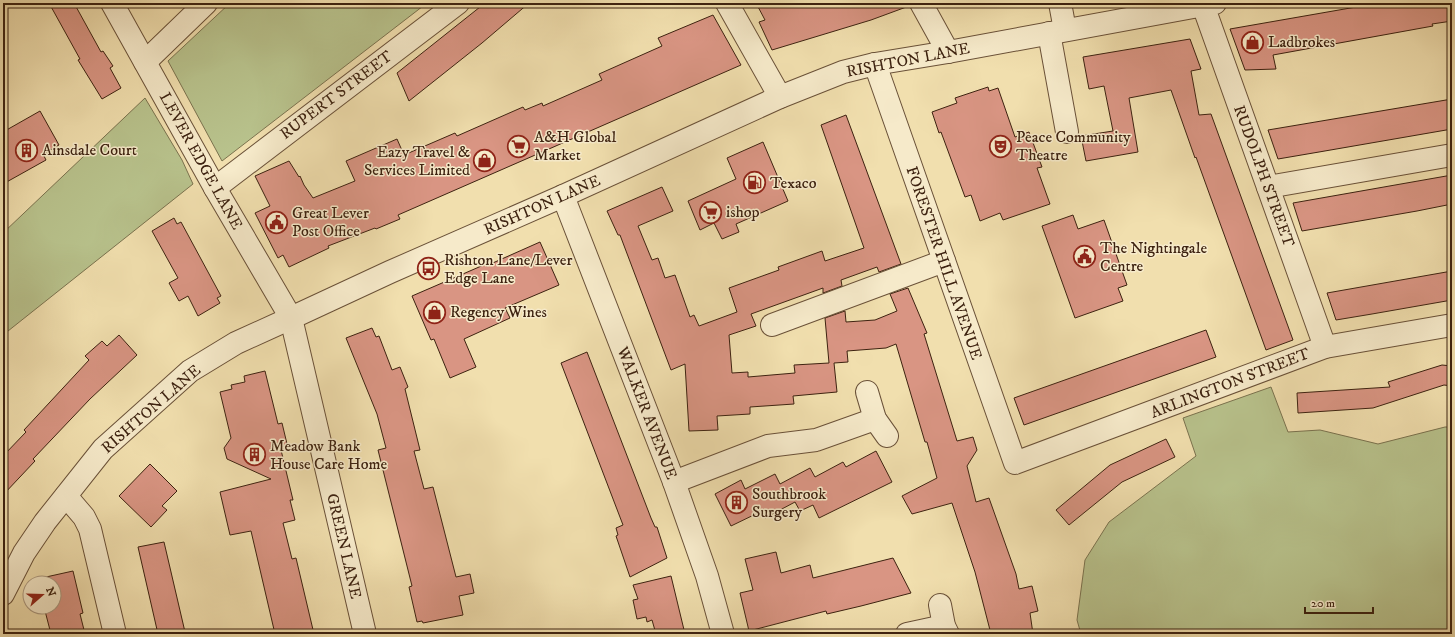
<svg xmlns="http://www.w3.org/2000/svg" width="1455" height="637" viewBox="0 0 1455 637" font-family="'IM FELL DW Pica',serif">
<rect width="100%" height="100%" fill="#f1dfae"/>
<filter id="stains"><feTurbulence type="fractalNoise" baseFrequency=".005" numOctaves="4"/><feColorMatrix values="0 0 0 0 .2 0 0 0 0 .09 0 0 0 0 .02 0 0 0 .5 -.17"/></filter>
<radialGradient id="worn" r=".72"><stop offset=".6" stop-color="#630" stop-opacity="0"/><stop offset="1" stop-color="#630" stop-opacity=".3"/></radialGradient>
<g fill="#b8c28c" stroke="#7a724e">
<polygon points="230,3 427,3 222,161 168,61"/>
<polygon points="145,98 182,160 193,184 3,335 3,233"/>
<polygon points="1271,387 1288,432 1320,430 1378,444 1445,427 1452,427 1452,634 1081,634 1077,620 1085,560 1109,522 1196,456 1183,418"/>
</g>
<g fill="#d99583" stroke="#3d2210">
<polygon points="49,3 74,3 101,52 103,51 113,66 110,68 121,88 102,99 78,60 80,59"/>
<polygon points="485,3 529,3 482,43 409,101 397,73"/>
<polygon points="756,3 909,3 909,6 871,20 772,50 759,22 765,20"/>
<polygon points="1379,3 1452,3 1452,21 1432,24 1433,26 1273,55 1276,69 1245,70 1230,29"/>
<polygon points="713,15 741,65 398,215 400,219 376,229 375,228 328,246 329,248 289,267 283,255 278,258 255,213 270,206 255,176 289,161 299,177 300,176 304,185 313,198 355,181 346,161 397,139 404,155 455,133 457,136 523,107 525,110 542,103 543,106 602,80 599,74 662,46 658,38"/>
<polygon points="1190,39 1201,69 1191,71 1199,115 1211,114 1293,340 1266,350 1196,157 1195,158 1171,90 1129,98 1138,152 1086,161 1081,136 1113,131 1104,86 1089,89 1083,57"/>
<polygon points="988,87 989,91 998,88 1015,137 1029,132 1042,167 1037,168 1050,204 1003,220 1000,213 980,221 971,195 965,197 941,132 939,133 932,112 957,103 955,98"/>
<polygon points="1452,99 1452,129 1319,152 1278,159 1268,130"/>
<polygon points="40,111 59,145 43,154 46,160 3,184 3,132"/>
<polygon points="846,115 901,264 879,272 877,267 841,280 842,286 823,293 823,288 751,314 756,326 729,335 732,373 748,372 748,377 795,373 794,365 829,363 825,318 845,311 846,322 875,320 897,311 890,294 908,288 927,333 924,334 957,441 973,437 977,450 967,466 976,502 989,498 1016,574 1019,589 1032,586 1038,611 1030,613 1033,634 991,634 975,572 952,503 912,514 902,496 937,478 927,442 925,442 896,344 886,348 847,351 848,362 834,363 837,392 793,396 794,404 750,407 750,414 717,416 718,430 689,431 685,364 671,370 620,235 618,235 607,211 662,187 673,211 638,226 652,260 658,258 665,278 675,275 690,317 694,315 699,326 737,312 729,288 779,270 778,267 822,251 825,261 864,248 821,125"/>
<polygon points="763,142 788,201 736,224 739,232 722,239 714,223 700,230 688,201 736,179 727,158"/>
<polygon points="1452,175 1452,204 1417,211 1302,231 1293,203"/>
<polygon points="1073,215 1078,229 1104,220 1127,285 1118,288 1123,301 1075,318 1042,226"/>
<polygon points="174,218 177,224 181,222 221,296 217,298 220,303 198,316 188,296 179,301 169,283 178,278 152,231"/>
<polygon points="540,242 559,285 505,308 510,318 464,339 476,367 450,378 434,339 431,340 412,296 486,264 486,266"/>
<polygon points="1452,271 1452,300 1372,314 1336,320 1327,293"/>
<polygon points="372,328 376,337 379,336 392,370 400,367 408,387 405,389 420,450 414,451 424,489 433,487 456,577 470,574 474,593 459,596 463,615 423,623 422,621 417,622 409,587 412,586 378,450 386,448 377,414 346,338"/>
<polygon points="1206,330 1216,357 1024,425 1014,398"/>
<polygon points="119,335 137,355 90,399 33,459 35,461 3,495 3,456 26,432 24,430 89,360 85,356 102,341 107,346"/>
<polygon points="587,352 651,518 655,527 657,527 667,558 630,577 616,536 618,535 616,528 623,525 561,363"/>
<polygon points="1442,365 1452,366 1452,386 1444,385 1373,408 1298,413 1297,393 1390,387 1388,382"/>
<polygon points="265,371 278,424 282,423 288,448 281,450 293,500 290,500 295,520 283,523 292,559 296,558 314,634 275,634 251,531 230,535 220,492 271,479 227,459 224,448 231,438 220,392 232,389 231,385 245,382 244,376"/>
<polygon points="1166,439 1175,457 1122,482 1069,525 1056,510 1110,465"/>
<polygon points="876,451 892,482 819,518 813,505 800,511 795,502 765,518 762,511 731,526 715,494 741,480 745,489 775,474 780,484 810,468 815,477 843,462 846,467"/>
<polygon points="150,464 177,491 162,506 167,510 151,527 119,496"/>
<polygon points="164,542 185,632 175,634 158,634 138,547"/>
<polygon points="776,552 781,573 810,565 813,578 893,558 911,593 861,606 827,614 826,611 749,631 740,593 753,590 745,559"/>
<polygon points="73,571 83,613 80,614 85,634 51,634 44,607 54,607 54,583 38,583 37,579"/>
<polygon points="671,576 685,634 656,634 652,620 647,622 646,617 637,619 633,600 638,599 633,585"/>
</g>
<g fill="none" stroke-linecap="round" stroke-linejoin="round">
<defs>
<g id="minor">
<polyline points="727,3 780,97"/>
<polyline points="921,3 948,52"/>
<polyline points="1060,3 1065,30"/>
<polyline points="1203,5 1325,347"/>
<polyline points="1049,33 1067,132"/>
<polyline points="145,62 206,3"/>
<polyline points="875,64 1015,463 1325,347 1452,325"/>
<polyline points="1268,187 1452,155"/>
<polyline points="215,188 458,3"/>
<polyline points="563,196 674,482 707,576 723,634"/>
<polyline points="772,325 944,261"/>
<polyline points="867,392 875,419 887,436"/>
<polyline points="674,482 768,446 816,440 875,419"/>
<polyline points="66,496 84,517 90,529 115,634"/>
<polyline points="3,594 24,553 45,522 103,449 190,371 236,343 291,318"/>
<polyline points="940,605 944,626 948,634"/>
<polyline points="907,634 944,626"/>
</g>
<g id="tertiary">
<polyline points="112,3 215,188 291,318 365,634"/>
<polyline points="291,318 390,272 563,196 780,97 843,72 875,64 948,52 1215,3"/>
</g>
</defs>
<use href="#minor" stroke="#6a5138" stroke-width="24"/>
<use href="#tertiary" stroke="#6a5138" stroke-width="24"/>
<use href="#minor" stroke="#f6eaca" stroke-width="22"/>
<use href="#tertiary" stroke="#f6eaca" stroke-width="22"/>
</g>
<defs>
<symbol id="shop-ring" viewBox="-11 -11 22 22"><circle r="9.5" fill="#f6eaca" stroke="#8f2418" stroke-width="1.5"/><path d="M-5-2.5h2.3a2.7 3.5 0 0 1 5.4 0H5L5.5 6h-11ZM-1.5-2.5h3a1.5 2.3 0 0 0-3 0Z" fill="#8f2418"/></symbol>
<symbol id="supermarket-ring" viewBox="-11 -11 22 22"><circle r="9.5" fill="#f6eaca" stroke="#8f2418" stroke-width="1.5"/><path d="M-6-5.5h2.5l.6 2H6L4.5 2H-2.5L-4.4-4H-6ZM-1.5 3.2a1.3 1.3 0 1 0 .1 0ZM3 3.2a1.3 1.3 0 1 0 .1 0Z" fill="#8f2418"/></symbol>
<symbol id="theatre-ring" viewBox="-11 -11 22 22"><circle r="9.5" fill="#f6eaca" stroke="#8f2418" stroke-width="1.5"/><path d="M-5-5.5Q0-4 5-5.5V0Q5 5 0 6Q-5 5-5 0ZM-3.3-2.5H-1v1.5H-3.3ZM1-2.5H3.3v1.5H1ZM-2.8 1Q0 5.5 2.8 1Z" fill="#8f2418"/></symbol>
<symbol id="building-ring" viewBox="-11 -11 22 22"><circle r="9.5" fill="#f6eaca" stroke="#8f2418" stroke-width="1.5"/><path d="M-4-6H4V6H1V3H-1V6H-4ZM-2.5-4.3h1.7v1.8h-1.7ZM.8-4.3h1.7v1.8H.8ZM-2.5-1h1.7V.8h-1.7ZM.8-1h1.7V.8H.8Z" fill="#8f2418"/></symbol>
<symbol id="fuel-ring" viewBox="-11 -11 22 22"><circle r="9.5" fill="#f6eaca" stroke="#8f2418" stroke-width="1.5"/><path d="M-5.5-6h7V0h2V4h1.3V-2.5L3-4.5l.8-.8L6-3V5H2.5V1h-1V6h-7ZM-4.2-4.7v3.2H.2V-4.7Z" fill="#8f2418"/></symbol>
<symbol id="civic-ring" viewBox="-11 -11 22 22"><circle r="9.5" fill="#f6eaca" stroke="#8f2418" stroke-width="1.5"/><path d="M-.6-6.5H3V-4.5H.6V-3L4-1V1h2V6H-6V1h2V-1L-.6-3ZM-1.2 2.5V6h2.4V2.5Z" fill="#8f2418"/></symbol>
<symbol id="bus-ring" viewBox="-11 -11 22 22"><circle r="9.5" fill="#f6eaca" stroke="#8f2418" stroke-width="1.5"/><path d="M-5-6H5V4H4V6H2V4H-2V6H-4V4H-5ZM-3.5-4V0h7V-4ZM-3.5 1.2v1.5H-2V1.2ZM2 1.2v1.5H3.5V1.2Z" fill="#8f2418"/></symbol>
</defs>
<g fill-rule="evenodd">
<use href="#shop-ring" x="1240" y="30" width="25" height="25"/>
<use href="#supermarket-ring" x="506" y="134" width="25" height="25"/>
<use href="#theatre-ring" x="988" y="134" width="25" height="25"/>
<use href="#building-ring" x="14" y="138" width="25" height="25"/>
<use href="#shop-ring" x="472" y="148" width="25" height="25"/>
<use href="#fuel-ring" x="742" y="170" width="25" height="25"/>
<use href="#supermarket-ring" x="698" y="200" width="25" height="25"/>
<use href="#civic-ring" x="264" y="210" width="25" height="25"/>
<use href="#civic-ring" x="1072" y="244" width="25" height="25"/>
<use href="#bus-ring" x="416" y="256" width="25" height="25"/>
<use href="#shop-ring" x="422" y="300" width="25" height="25"/>
<use href="#building-ring" x="242" y="442" width="25" height="25"/>
<use href="#building-ring" x="724" y="490" width="25" height="25"/>
</g>
<g text-anchor="middle" dominant-baseline="central" stroke-width="3" stroke-linejoin="round" paint-order="stroke">
<g font-size="16" fill="#3d2210" stroke="#f6eaca" text-anchor="start">
<text x="1268" y="42">Ladbrokes</text>
<text x="534" y="137">A&amp;H Global<tspan x="534" dy="18">Market</tspan></text>
<text x="1016" y="137">Peace Community<tspan x="1016" dy="18">Theatre</tspan></text>
<text x="42" y="150">Ainsdale Court</text>
<text x="470" y="152" text-anchor="end">Eazy Travel &amp;<tspan x="470" dy="18">Services Limited</tspan></text>
<text x="770" y="183">Texaco</text>
<text x="726" y="212">ishop</text>
<text x="292" y="213">Great Lever<tspan x="292" dy="18">Post Office</tspan></text>
<text x="1100" y="248">The Nightingale<tspan x="1100" dy="18">Centre</tspan></text>
<text x="444" y="260">Rishton Lane/Lever<tspan x="444" dy="18">Edge Lane</tspan></text>
<text x="450" y="312">Regency Wines</text>
<text x="270" y="446">Meadow Bank<tspan x="270" dy="18">House Care Home</tspan></text>
<text x="752" y="494">Southbrook<tspan x="752" dy="18">Surgery</tspan></text>
</g>
<g font-size="16" fill="#3d2210" stroke="#f6eaca">
<text transform="translate(908 60) rotate(-11)">RISHTON LANE</text>
<text transform="translate(336 95) rotate(-37)">RUPERT STREET</text>
<text transform="translate(201 161) rotate(61)">LEVER EDGE LANE</text>
<text transform="translate(1264 176) rotate(70)">RUDOLPH STREET</text>
<text transform="translate(542 205) rotate(-24)">RISHTON LANE</text>
<text transform="translate(944 263) rotate(71)">FORESTER HILL AVENUE</text>
<text transform="translate(1230 383) rotate(-21)">ARLINGTON STREET</text>
<text transform="translate(151 409) rotate(-41)">RISHTON LANE</text>
<text transform="translate(647 413) rotate(69)">WALKER AVENUE</text>
<text transform="translate(344 546) rotate(77)">GREEN LANE</text>
</g>
</g>
<rect width="1455" height="637" fill="none" stroke="#f1dfae" stroke-width="16"/>
<rect x="4" y="4" width="1447" height="629" fill="none" stroke="#3d2210" stroke-width="2"/>
<rect x="8" y="8" width="1439" height="621" fill="none" stroke="#3d2210"/>
<g transform="translate(42 595) rotate(70)"><circle r="19" fill="#f6eaca" stroke="#ac9a80"/>
<path d="M0-3L7 15L0 10L-7 15Z" fill="#8f2418"/>
<text y="-6" font-size="11" font-weight="bold" text-anchor="middle" fill="#3d2210">N</text>
</g>
<path d="M1305 607v6h68v-6" fill="none" stroke="#3d2210" stroke-width="2"/>
<text x="1311" y="607" font-size="12" fill="#3d2210" stroke="#f6eaca" stroke-width="3" paint-order="stroke">20 m</text>
<rect width="100%" height="100%" filter="url(#stains)"/>
<rect width="100%" height="100%" fill="url(#worn)"/>
</svg>
